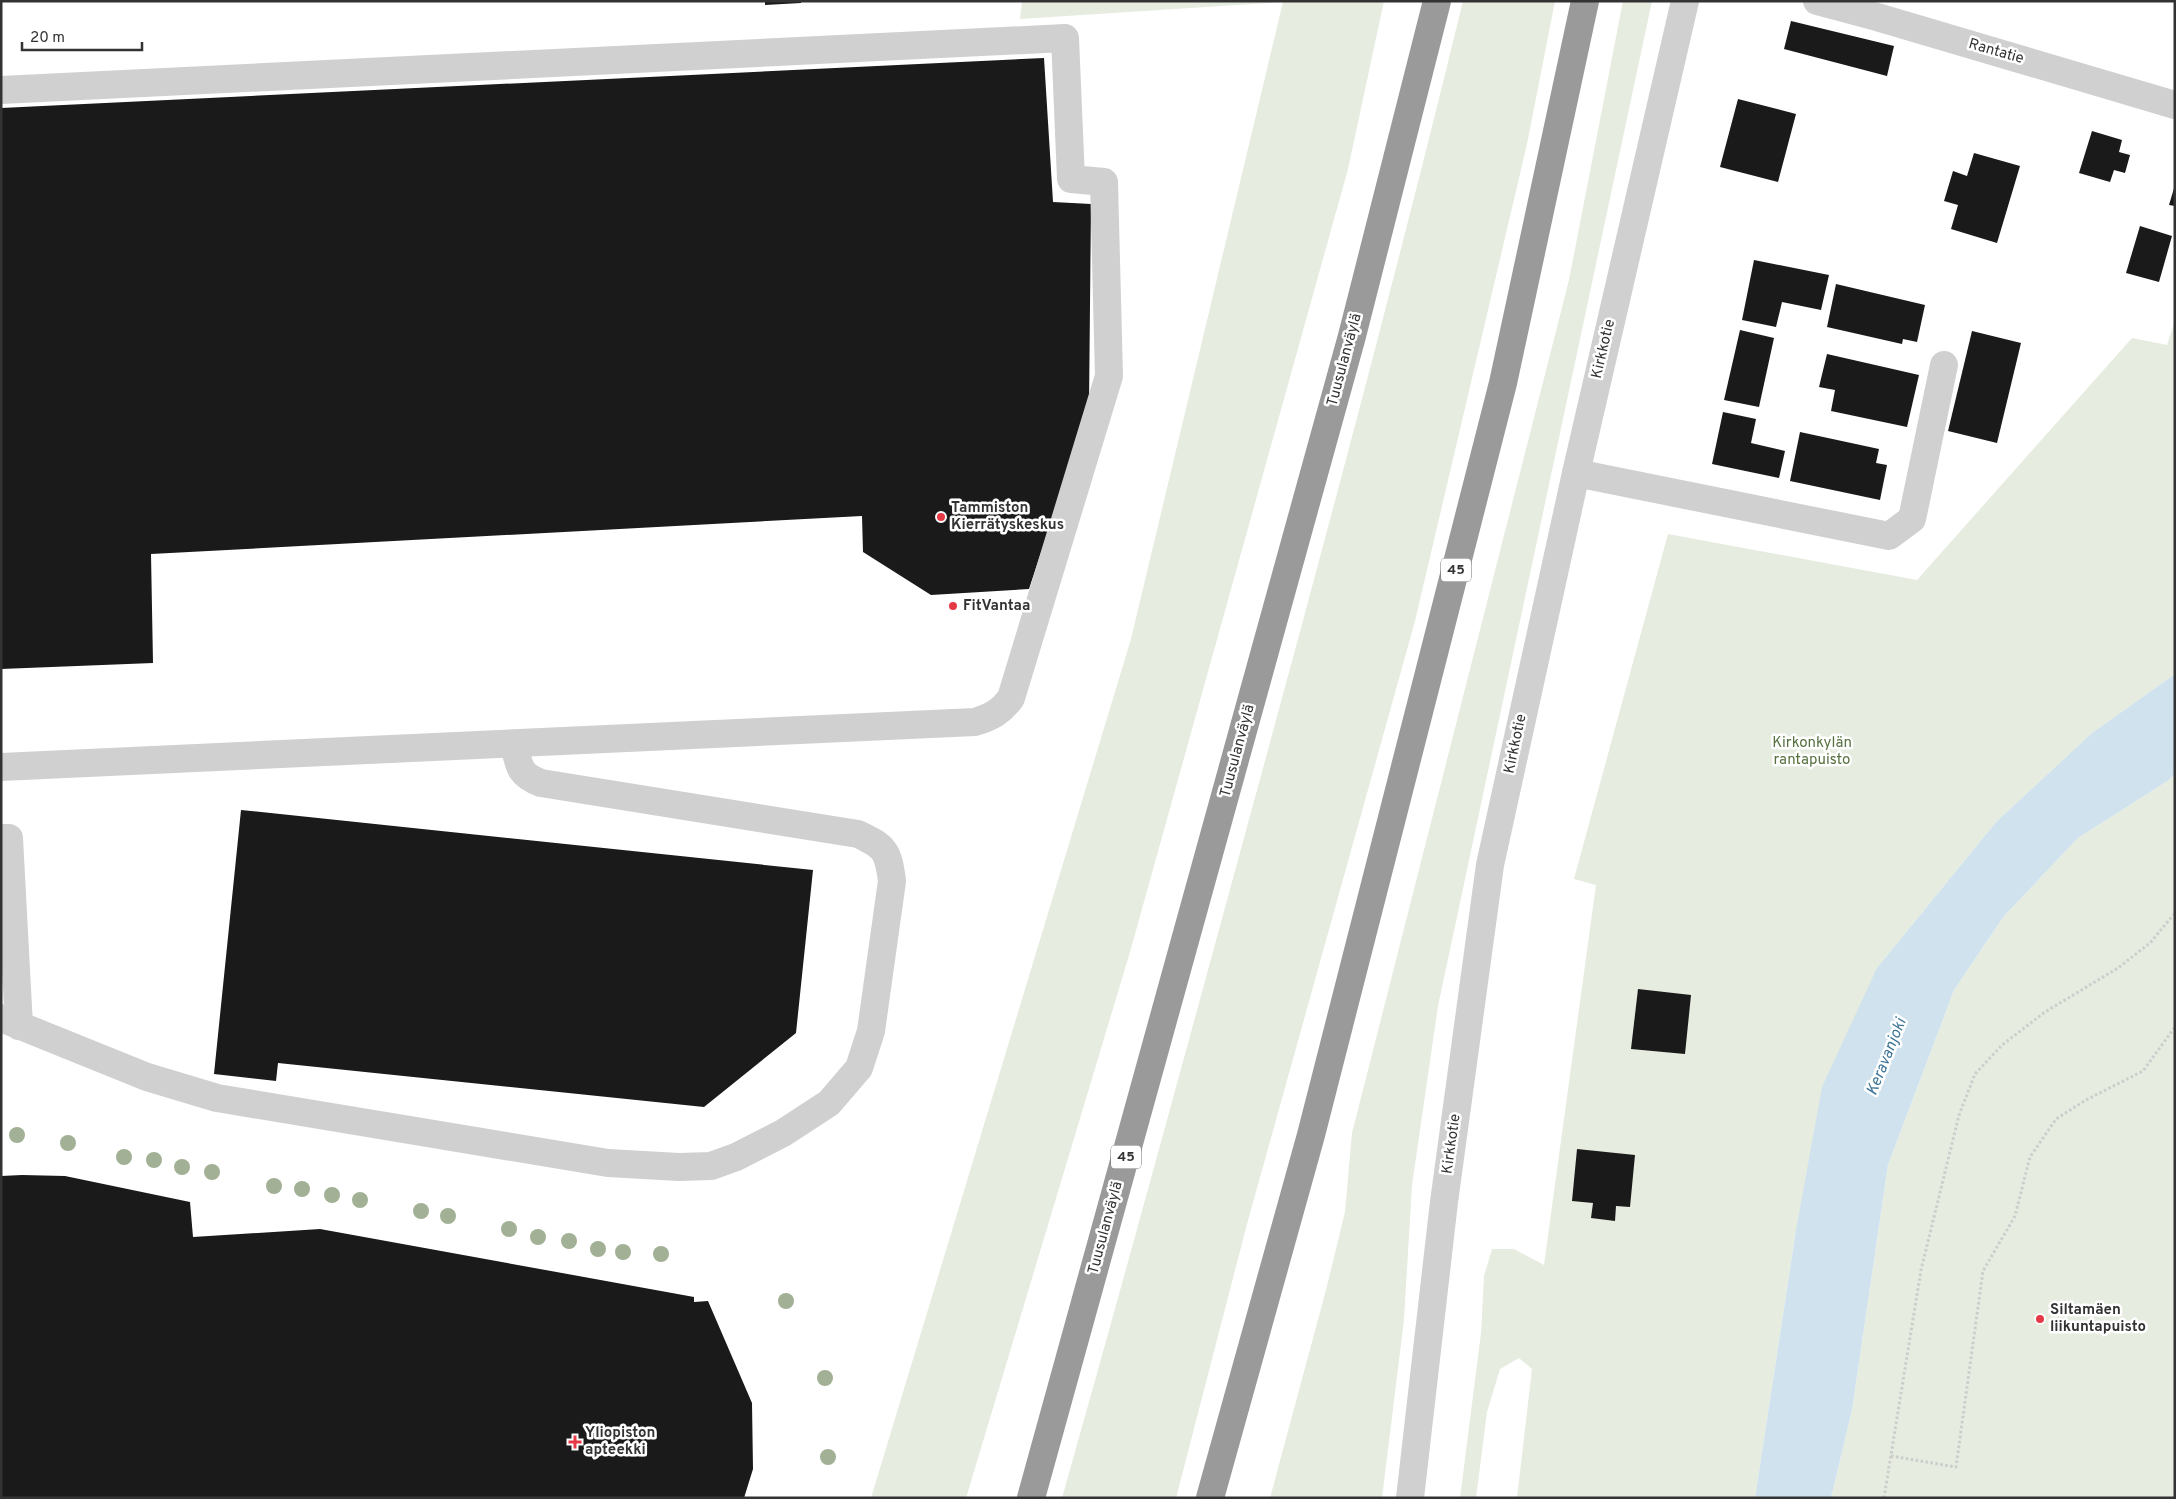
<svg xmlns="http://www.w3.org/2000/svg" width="2176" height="1499" viewBox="0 0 2176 1499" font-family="Overpass,sans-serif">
<rect width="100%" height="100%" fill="#fff"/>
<g fill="#e6ecdf">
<polygon points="1022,1 1384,1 1348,169 1130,952 966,1498 871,1498 1131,639 1283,2 1020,19"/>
<path d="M 1463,1 L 1555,1 L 1527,144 L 1415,621 L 1247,1224 L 1176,1498 L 1062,1498 C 1122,1286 1180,1073 1238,860 C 1316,574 1393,289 1463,1 Z"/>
<polygon points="1623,1 1652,1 1438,1006 1412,1185 1404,1320 1382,1498 1270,1498 1326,1290 1345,1212 1352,1133 1569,280"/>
<polygon points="2175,321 2175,674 2092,733 1996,822 1877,968 1796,1230 1755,1498 1517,1498 1532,1369 1519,1358 1500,1369 1487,1412 1476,1498 1460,1498 1481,1333 1484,1276 1492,1249 1514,1249 1544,1265 1596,885 1574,879 1668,534 1917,580 2132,338 2167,345"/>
<polygon points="2175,773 2175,1498 1831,1498 1852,1410 1888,1165 1954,990 2004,916 2078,838 2169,780"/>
</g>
<polygon fill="#cfe2ee" points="2175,674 2175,773 2169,780 2078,838 2004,916 1954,990 1888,1165 1852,1410 1831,1498 1755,1498 1796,1230 1822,1087 1877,968 1996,822 2092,733"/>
<g fill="#1a1a1a">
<polygon points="765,1 801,1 801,3 765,5"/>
<polygon points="1791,21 1894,46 1887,76 1784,49"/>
<polygon points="1044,58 1053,202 1091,204 1089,406 1029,589 931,595 863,552 862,516 151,554 153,663 1,669 1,108"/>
<polygon points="1738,99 1796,114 1778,182 1720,167"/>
<polygon points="2092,131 2122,140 2119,152 2130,155 2125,173 2114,170 2110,182 2079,173"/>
<polygon points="1974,153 2020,166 1997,243 1951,229 1958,205 1944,201 1953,171 1967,176"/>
<polygon points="2175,185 2175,206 2169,205"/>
<polygon points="2140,226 2172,236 2159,282 2126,273"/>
<polygon points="1754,260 1829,275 1821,310 1782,302 1776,327 1742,320"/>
<polygon points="1836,284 1925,305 1917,342 1903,339 1902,344 1827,327"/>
<polygon points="1740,330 1774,338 1759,407 1724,400"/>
<polygon points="1972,331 2021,343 1997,443 1948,431"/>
<polygon points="1827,354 1919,375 1907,427 1831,411 1835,390 1819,387"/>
<polygon points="1723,412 1756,419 1751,443 1785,451 1779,478 1712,464"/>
<polygon points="1800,432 1879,449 1876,463 1887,465 1880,500 1790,481"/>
<polygon points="241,810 813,870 796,1033 704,1107 278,1063 276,1081 214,1074"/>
<polygon points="1638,989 1691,995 1685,1054 1631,1049"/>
<polygon points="1577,1149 1635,1155 1630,1207 1616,1206 1615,1221 1591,1218 1593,1203 1572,1201"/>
<polygon points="22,1175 65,1176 190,1202 193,1237 320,1229 694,1297 694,1302 708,1301 752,1403 753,1469 744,1498 1,1498 1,1176"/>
</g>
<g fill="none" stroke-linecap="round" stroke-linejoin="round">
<g stroke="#cdcdcd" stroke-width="3" stroke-dasharray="2.5 2.5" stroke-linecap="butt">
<polyline points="1891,1456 1956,1467 1983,1271 2015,1216 2030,1157 2056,1119 2086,1100 2143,1071 2175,1027"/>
<polyline points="1884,1498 1921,1270 1959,1115 1975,1074 2002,1045 2045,1012 2118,968 2150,943 2175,913"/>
</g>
<g stroke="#d0d0d0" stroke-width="28">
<polyline points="1817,1 1877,17 2175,105"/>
<path d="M 1,90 L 1065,38 L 1071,179 L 1104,182 L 1109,376 L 1011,698 C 1001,712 991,717 975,722 L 1,767"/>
<polyline points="1576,473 1889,536 1912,519 1944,365"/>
<polyline points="1,838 9,838 19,1026"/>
<path d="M 1,1018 L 147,1077 L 217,1098 L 608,1163 L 679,1167 L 711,1166 L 736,1157 L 783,1133 L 829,1103 L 859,1068 L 871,1031 L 892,881 C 888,850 885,847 858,834 L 541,783 C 519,775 519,766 514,744"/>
<polyline points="1410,1498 1444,1202 1490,865 1576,473 1685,1"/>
</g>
<g stroke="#9a9a9a" stroke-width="28">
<polyline points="1031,1498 1352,336 1437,1"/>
<polyline points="1210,1498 1311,1135 1503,383 1585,1"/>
</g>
</g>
<g fill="#a2b095">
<circle cx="17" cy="1135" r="8"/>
<circle cx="68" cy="1143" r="8"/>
<circle cx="124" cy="1157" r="8"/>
<circle cx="154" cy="1160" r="8"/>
<circle cx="182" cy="1167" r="8"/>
<circle cx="212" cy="1172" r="8"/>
<circle cx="274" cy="1186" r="8"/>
<circle cx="302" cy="1189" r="8"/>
<circle cx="332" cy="1195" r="8"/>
<circle cx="360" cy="1200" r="8"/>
<circle cx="421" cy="1211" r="8"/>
<circle cx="448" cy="1216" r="8"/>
<circle cx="509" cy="1229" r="8"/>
<circle cx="538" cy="1237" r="8"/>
<circle cx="569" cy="1241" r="8"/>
<circle cx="598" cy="1249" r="8"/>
<circle cx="623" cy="1252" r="8"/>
<circle cx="661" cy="1254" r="8"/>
<circle cx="786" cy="1301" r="8"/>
<circle cx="825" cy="1378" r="8"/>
<circle cx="828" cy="1457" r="8"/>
</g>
<g fill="#e63946" stroke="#fff" stroke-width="2">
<circle cx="941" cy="517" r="5"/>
<circle cx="953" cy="606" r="5"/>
<circle cx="2040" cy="1319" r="5"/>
<path d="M572.5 1434.5h5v5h5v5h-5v5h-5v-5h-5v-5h5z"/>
</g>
<g text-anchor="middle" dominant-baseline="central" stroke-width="5" stroke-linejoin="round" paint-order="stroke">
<g fill="#fff" stroke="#707070" stroke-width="1">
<rect x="1441" y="558.5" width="30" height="23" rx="4"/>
<rect x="1111" y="1145.5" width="30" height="23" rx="4"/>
</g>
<g font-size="14" font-weight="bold" fill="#333">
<text x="1456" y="570">45</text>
<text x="1126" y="1157">45</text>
</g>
<g font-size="15" fill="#333" stroke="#fff">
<text transform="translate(1996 52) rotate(16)">Rantatie</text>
<text transform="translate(1604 349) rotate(-77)">Kirkkotie</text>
<text transform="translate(1345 360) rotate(-75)">Tuusulanväylä</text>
<text transform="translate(1516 744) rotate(-78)">Kirkkotie</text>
<text transform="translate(1238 751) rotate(-75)">Tuusulanväylä</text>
<text transform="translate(1452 1144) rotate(-82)">Kirkkotie</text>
<text transform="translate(1106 1228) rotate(-75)">Tuusulanväylä</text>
</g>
<g font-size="15" font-weight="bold" fill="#333" stroke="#fff" text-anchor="start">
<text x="951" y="508">Tammiston<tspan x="951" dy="17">Kierrätyskeskus</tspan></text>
<text x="963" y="606">FitVantaa</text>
<text x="2050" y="1310">Siltamäen<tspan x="2050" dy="17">liikuntapuisto</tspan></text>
<text x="585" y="1433">Yliopiston<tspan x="585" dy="17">apteekki</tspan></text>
</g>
<g font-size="15" fill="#56703f" stroke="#fff">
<text x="1812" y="743">Kirkonkylän<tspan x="1812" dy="17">rantapuisto</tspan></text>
</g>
<g font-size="16" font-style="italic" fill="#3f7597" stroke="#fff">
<text transform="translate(1887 1057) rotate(-68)">Keravanjoki</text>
</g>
</g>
<rect width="2176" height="1499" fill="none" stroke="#333333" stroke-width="5"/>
<path d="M22 42v8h120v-8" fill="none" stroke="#333333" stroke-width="2.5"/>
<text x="30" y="42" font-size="15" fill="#333333" stroke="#ffffff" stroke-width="4" paint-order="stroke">20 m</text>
</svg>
